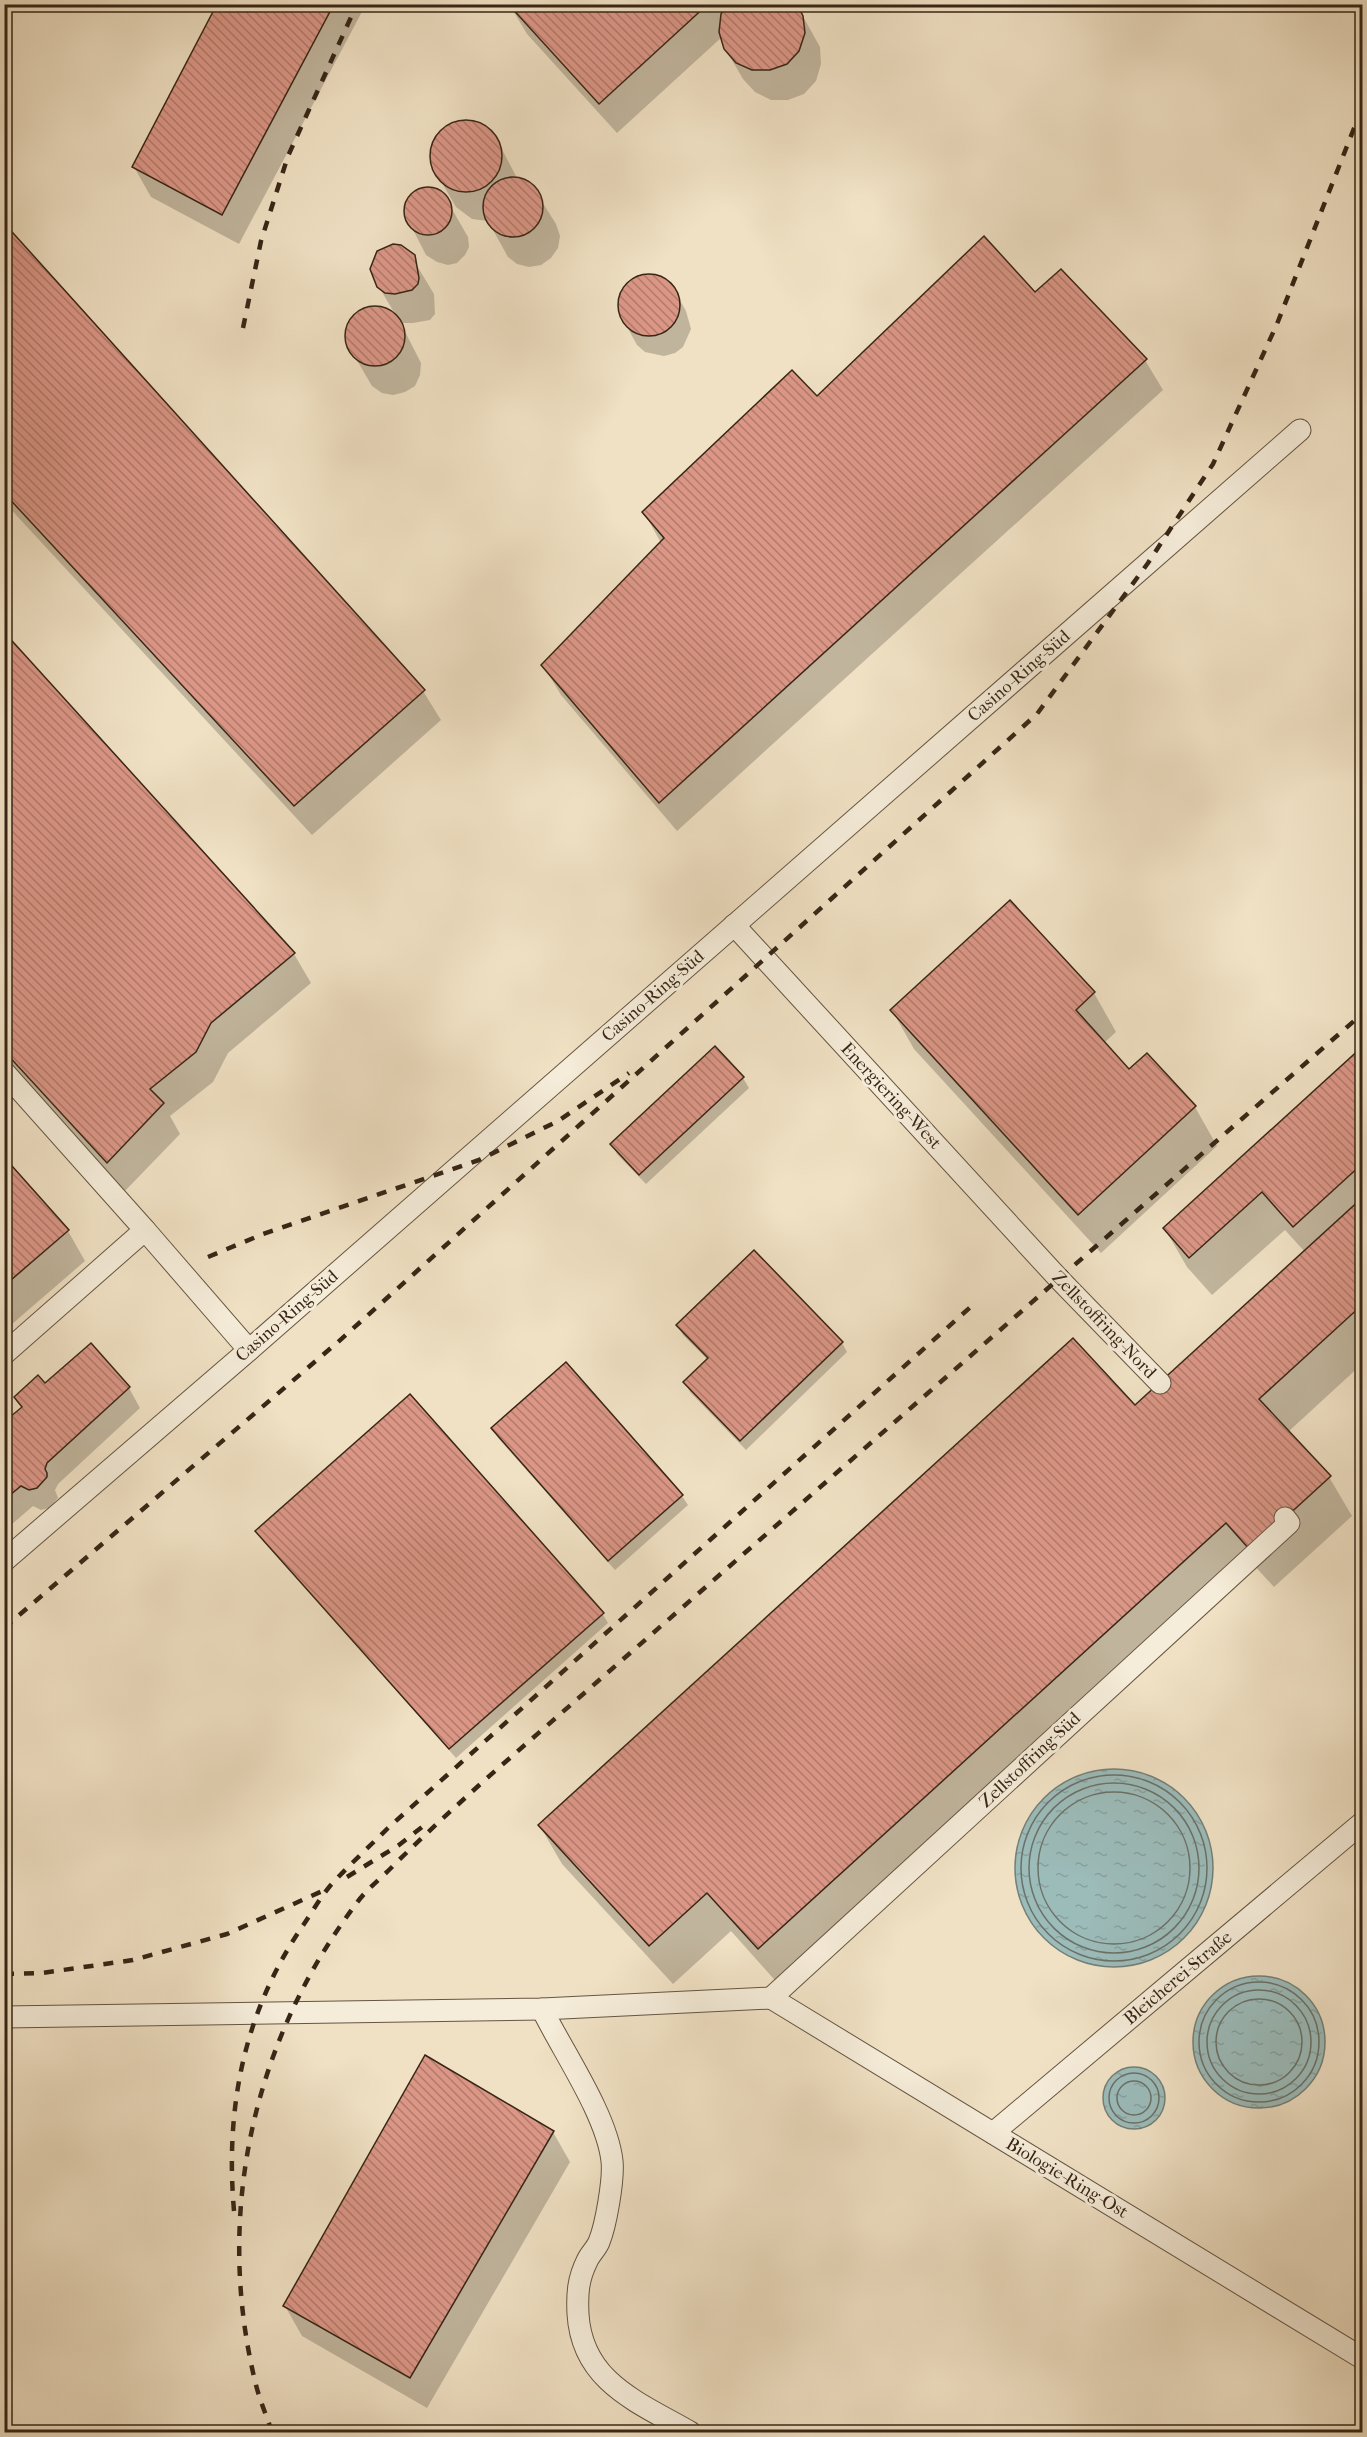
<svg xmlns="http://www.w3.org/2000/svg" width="1367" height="2437" viewBox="0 0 1367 2437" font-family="'IM FELL French Canon',serif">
<defs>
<pattern id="water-ripples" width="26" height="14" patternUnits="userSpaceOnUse" patternTransform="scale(1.5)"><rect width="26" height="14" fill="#9cbcba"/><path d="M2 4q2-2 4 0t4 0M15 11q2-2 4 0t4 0" fill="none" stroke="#87a19f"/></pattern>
<pattern id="building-back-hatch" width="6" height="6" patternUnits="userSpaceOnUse" patternTransform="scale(1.5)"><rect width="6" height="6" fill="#db9686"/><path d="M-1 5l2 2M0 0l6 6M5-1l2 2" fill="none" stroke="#b27a6d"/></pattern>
</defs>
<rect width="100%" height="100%" fill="#f0e1c4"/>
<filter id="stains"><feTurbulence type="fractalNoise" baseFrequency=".00333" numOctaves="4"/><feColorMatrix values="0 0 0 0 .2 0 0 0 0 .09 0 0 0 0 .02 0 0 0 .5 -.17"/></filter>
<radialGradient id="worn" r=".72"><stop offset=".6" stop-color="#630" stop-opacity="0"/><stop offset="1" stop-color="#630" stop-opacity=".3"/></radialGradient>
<g fill="url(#water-ripples)" stroke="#748078" stroke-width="1.5">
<circle cx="1114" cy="1868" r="99"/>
<circle cx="1259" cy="2042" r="66"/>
<circle cx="1134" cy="2098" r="31"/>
</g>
<g fill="#0003">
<polygon points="218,4 366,4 239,244 151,197 134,167"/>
<polygon points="509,4 796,4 820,47 821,64 816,81 804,94 788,100 771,100 755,92 743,79 725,48 722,37 617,133 527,34"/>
<polygon points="461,121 475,122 486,127 495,136 517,178 531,184 556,224 560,236 558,248 551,258 541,265 529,267 517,264 508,257 488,221 472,219 456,207 438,176 432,160 433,146 439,135 449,126"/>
<polygon points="431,188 439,190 445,197 468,237 469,247 465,255 457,263 448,265 437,262 426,255 404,212 408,199 420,189"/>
<polygon points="4,225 423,691 441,720 312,835 4,502"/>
<polygon points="408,251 434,294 435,314 430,320 413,323 403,323 398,318 421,363 420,375 415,386 405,392 393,395 382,393 372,386 348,345 347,334 350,322 358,313 368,308 380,308 395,314 379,287"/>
<polygon points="651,276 668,283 674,290 686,311 691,329 683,347 675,353 664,356 645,352 637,345 620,314 619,304 626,286 633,280"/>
<polygon points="1035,294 1145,360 1163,390 677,831 561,695 543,665 661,543 644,512 817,398"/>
<polygon points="4,634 294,954 311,983 228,1053 213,1082 170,1116 180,1134 124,1192 4,1060"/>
<polygon points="1010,902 1094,993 1116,1032 1104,1043 1129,1071 1147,1055 1195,1107 1217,1146 1101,1253 914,1049 892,1010"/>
<polygon points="715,1048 743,1078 749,1088 646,1184 617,1154 612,1144"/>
<polygon points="1362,1049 1362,1364 1288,1432 1329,1477 1352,1516 1274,1587 1249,1560 781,1987 731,1931 673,1984 562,1864 540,1826 1135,1408 1305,1252 1285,1230 1212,1295 1187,1267 1165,1229"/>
<polygon points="4,1159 68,1231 85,1261 4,1331"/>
<polygon points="678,1326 842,1343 847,1352 746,1450 690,1392 685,1382 708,1360 683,1335"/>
<polygon points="45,1385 129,1388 140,1408 58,1484 55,1490 58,1498 49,1508 41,1510 33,1506 4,1531 4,1424 22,1408 16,1397"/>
<polygon points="493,1428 682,1496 688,1505 615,1570 498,1438"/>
<polygon points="257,1531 602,1613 608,1623 456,1758 263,1541"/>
<polygon points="553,2132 570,2162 427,2408 302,2336 285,2306"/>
</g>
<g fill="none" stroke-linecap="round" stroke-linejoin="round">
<g stroke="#6a7168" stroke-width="1.5">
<circle cx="1114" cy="1868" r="93"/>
<circle cx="1114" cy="1868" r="85"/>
<circle cx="1114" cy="1868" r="76"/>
<circle cx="1259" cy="2042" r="60"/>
<circle cx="1259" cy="2042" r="52"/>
<circle cx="1259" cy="2042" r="43"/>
<circle cx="1134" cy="2098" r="25"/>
<circle cx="1134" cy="2098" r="17"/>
</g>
</g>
<g fill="url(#building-back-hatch)" stroke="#372616" stroke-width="1.5">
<polygon points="217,4 334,4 222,215 132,167"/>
<polygon points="508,4 708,4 599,104"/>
<polygon points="727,4 797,4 803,16 805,33 799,51 787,64 770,70 752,70 736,63 724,49 719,32 721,14"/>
<circle cx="466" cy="156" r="36"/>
<circle cx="513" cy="207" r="30"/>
<circle cx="428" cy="211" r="24"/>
<polygon points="4,223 425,690 294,806 4,493"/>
<polygon points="984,236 1035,292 1061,269 1147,359 659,803 541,665 664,538 642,512 792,370 817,396"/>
<polygon points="393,244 401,245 415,255 419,278 418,284 412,290 395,294 385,293 377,287 370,269 377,251"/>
<circle cx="649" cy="305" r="31"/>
<circle cx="375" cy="336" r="30"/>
<polygon points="4,632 295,953 211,1023 196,1052 150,1089 164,1103 107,1163 4,1051"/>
<polygon points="1010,900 1095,992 1076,1010 1129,1069 1147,1053 1196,1106 1078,1215 890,1010"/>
<polygon points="715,1046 744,1077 639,1175 610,1144"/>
<polygon points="1362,1047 1362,1164 1293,1227 1262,1192 1189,1258 1163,1228"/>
<polygon points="4,1157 69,1230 4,1286"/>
<polygon points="1362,1198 1362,1305 1259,1399 1331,1476 1250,1550 1226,1523 758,1949 707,1893 649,1946 538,1825 1073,1338 1135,1405"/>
<polygon points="754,1250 843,1342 740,1441 683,1382 708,1358 676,1325"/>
<polygon points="91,1343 130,1387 47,1463 45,1469 47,1473 47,1477 37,1488 29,1490 21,1486 4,1500 4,1422 22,1407 14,1397 38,1375 45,1383"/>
<polygon points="566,1362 683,1495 608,1561 491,1428"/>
<polygon points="410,1394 604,1613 449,1749 255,1531"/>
<polygon points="425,2055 554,2131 410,2378 283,2306"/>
</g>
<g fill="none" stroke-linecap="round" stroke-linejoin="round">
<defs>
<g id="lane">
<polyline points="734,925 1059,1279 1160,1383"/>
<polyline points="4,1072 145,1230 4,1354"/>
<polyline points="145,1230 249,1350"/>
<polyline points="4,1561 249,1350 1300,430"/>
<polyline points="771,1998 1289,1523 1285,1518"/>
<polyline points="771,1998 1362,2358"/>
<path d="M 542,2009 C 563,2052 607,2115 612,2161 C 614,2179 606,2225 599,2242 C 596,2249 590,2254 587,2261 C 578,2279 577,2294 578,2314 C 582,2382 638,2402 690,2432"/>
<polyline points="4,2017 542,2009 771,1998"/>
<polyline points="993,2133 1362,1823"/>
</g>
</defs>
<use href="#lane" stroke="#655542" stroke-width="23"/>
<use href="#lane" stroke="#f5ecd9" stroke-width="21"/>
<g stroke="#372616" stroke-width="4.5" stroke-dasharray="10 10" stroke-linecap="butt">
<polyline points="243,328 261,241 288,156 357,4"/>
<polyline points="208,1257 263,1234 479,1160 558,1121 629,1073"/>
<polyline points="4,1628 338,1342 1037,714 1148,563 1213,464 1277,324 1362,108"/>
<polyline points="347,1877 399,1845 422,1827"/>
<polyline points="4,1974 42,1973 133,1960 227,1934 329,1888"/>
<path d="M 234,2211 C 225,2107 244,2011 304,1924 C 312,1912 320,1898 330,1886 C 348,1866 369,1847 388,1828 L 975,1303"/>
<path d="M 272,2432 C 267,2417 260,2401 256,2385 C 214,2217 252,2042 356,1904 C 365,1891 379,1880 391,1868 C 422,1837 454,1808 487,1778 L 1362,1014"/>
</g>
</g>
<g text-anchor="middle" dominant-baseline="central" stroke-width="6" stroke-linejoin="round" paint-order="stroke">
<g font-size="18" fill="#372616" stroke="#f5ecd9">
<text transform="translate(1019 676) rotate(-41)">Casino-Ring-Süd</text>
<text transform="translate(653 996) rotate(-41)">Casino-Ring-Süd</text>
<text transform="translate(891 1096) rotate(47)">Energiering-West</text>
<text transform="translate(287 1316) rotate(-41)">Casino-Ring-Süd</text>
<text transform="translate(1104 1325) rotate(46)">Zellstoffring-Nord</text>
<text transform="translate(1030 1760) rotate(-43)">Zellstoffring-Süd</text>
<text transform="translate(1178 1978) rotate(-40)">Bleicherei-Straße</text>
<text transform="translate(1067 2178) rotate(31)">Biologie-Ring-Ost</text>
</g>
</g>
<rect width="1367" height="2437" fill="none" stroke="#f0e1c4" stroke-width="24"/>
<rect x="6" y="6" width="1355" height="2425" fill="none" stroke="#372616" stroke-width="3"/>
<rect x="12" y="12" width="1343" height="2413" fill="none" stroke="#372616" stroke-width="1.5"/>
<rect width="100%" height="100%" filter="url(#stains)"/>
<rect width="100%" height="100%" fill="url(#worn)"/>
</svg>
